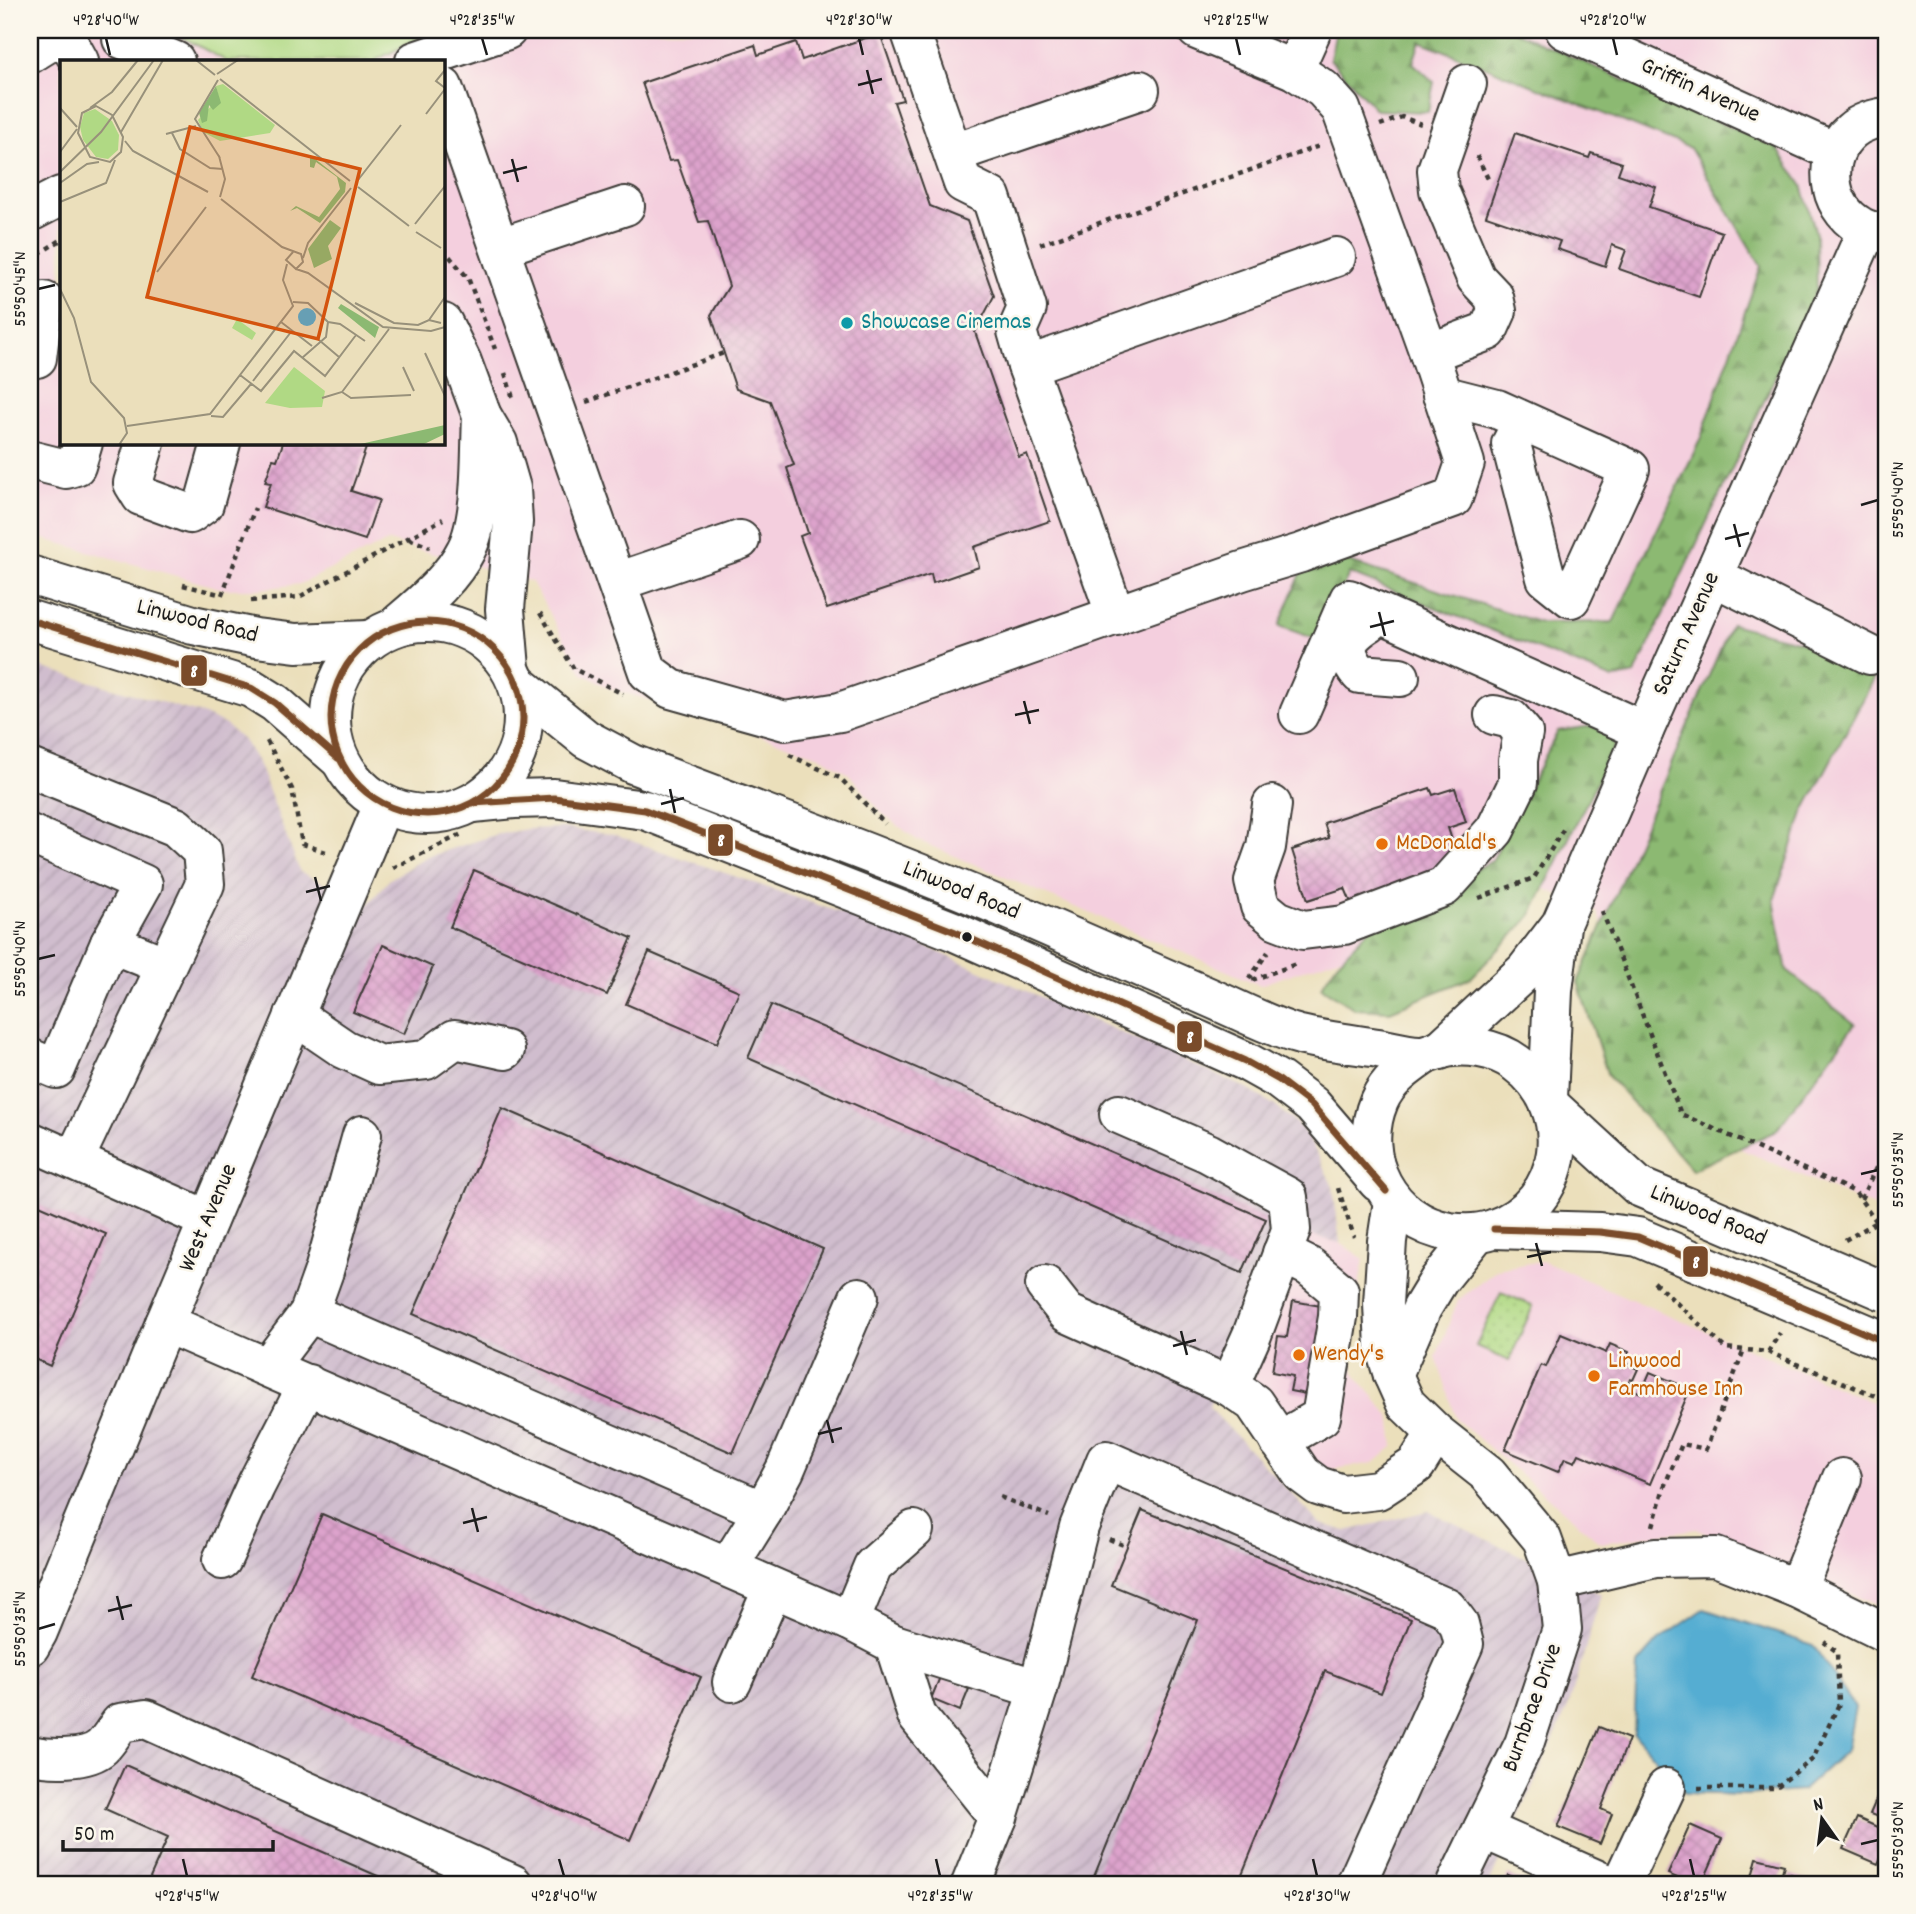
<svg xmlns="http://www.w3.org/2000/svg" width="1916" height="1914" viewBox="0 0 1916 1914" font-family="Dekko,sans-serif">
<defs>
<pattern id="industrial-furrows" width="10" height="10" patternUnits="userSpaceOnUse" patternTransform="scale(1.75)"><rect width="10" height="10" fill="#d0bdce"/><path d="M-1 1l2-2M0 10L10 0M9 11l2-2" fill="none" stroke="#b2a2b0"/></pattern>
<pattern id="forest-firs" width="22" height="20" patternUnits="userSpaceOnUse" patternTransform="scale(1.75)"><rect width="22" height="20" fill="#8cb972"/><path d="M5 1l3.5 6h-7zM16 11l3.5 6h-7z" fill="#789e62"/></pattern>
<pattern id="park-dots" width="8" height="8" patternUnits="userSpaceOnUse" patternTransform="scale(1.75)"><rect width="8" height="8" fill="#b0d984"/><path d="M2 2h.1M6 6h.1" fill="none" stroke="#97ba71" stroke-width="1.8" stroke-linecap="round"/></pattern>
<pattern id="building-cross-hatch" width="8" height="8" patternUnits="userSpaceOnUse" patternTransform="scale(1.75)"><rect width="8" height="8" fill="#dda3cc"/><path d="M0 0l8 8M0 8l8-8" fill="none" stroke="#bd8caf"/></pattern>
</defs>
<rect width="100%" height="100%" fill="#fbf7ec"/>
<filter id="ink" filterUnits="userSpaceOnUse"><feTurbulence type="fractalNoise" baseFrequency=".0143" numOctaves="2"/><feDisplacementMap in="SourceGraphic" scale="14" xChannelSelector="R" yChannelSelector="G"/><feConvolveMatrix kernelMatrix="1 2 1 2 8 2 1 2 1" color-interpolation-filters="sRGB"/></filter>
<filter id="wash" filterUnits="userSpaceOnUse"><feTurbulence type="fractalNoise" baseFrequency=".00686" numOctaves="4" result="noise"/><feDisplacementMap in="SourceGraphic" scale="28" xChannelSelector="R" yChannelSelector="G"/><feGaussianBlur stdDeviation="1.57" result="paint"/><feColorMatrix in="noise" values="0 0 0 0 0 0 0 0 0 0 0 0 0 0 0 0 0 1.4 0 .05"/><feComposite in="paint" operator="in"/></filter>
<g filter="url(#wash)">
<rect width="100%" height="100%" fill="#ebdfbb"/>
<g fill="#f4cfde" fill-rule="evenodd">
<path d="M 30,30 L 1886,30 L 1886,1212 L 1685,1125 L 1597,912 L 1541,887 L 1260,985 L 917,840 L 884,815 L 848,773 L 820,756 L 688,711 L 611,689 L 583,674 L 532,582 L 389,541 L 300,584 L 260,589 L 223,589 L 30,535 ZM 61,61 L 443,61 L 443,443 L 61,443 Z"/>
<polygon points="1275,1225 1340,1243 1364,1259 1347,1348 1356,1376 1390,1416 1394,1446 1374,1463 1321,1471 1279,1405 1223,1368"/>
<polygon points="1542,1261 1886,1408 1886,1609 1697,1529 1601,1543 1457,1420 1436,1357 1458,1300 1498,1269"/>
</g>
<polygon fill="url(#industrial-furrows)" points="30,664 202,714 226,725 244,741 259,765 300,872 368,904 390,879 426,857 494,835 527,829 562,828 614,835 880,926 1244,1087 1274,1105 1302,1128 1319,1157 1333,1187 1340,1243 1275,1225 1209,1407 1319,1523 1346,1531 1428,1511 1601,1594 1569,1705 1489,1884 30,1884"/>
<polygon fill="#b0d984" stroke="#667a50" stroke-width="2" points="169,30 433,30 432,35 416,40 374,61 226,61"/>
<g fill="url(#forest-firs)" stroke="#546a47" stroke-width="2">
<polygon points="1336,30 1512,30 1777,148 1802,185 1816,234 1817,289 1635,674 1613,679 1349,573 1321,641 1279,626 1304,566 1337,558 1541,623 1613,622 1700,440 1761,266 1690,148 1420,41 1413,63 1434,82 1428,112 1376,110 1330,59"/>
<polygon points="1731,624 1816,646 1874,679 1803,813 1774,900 1787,971 1855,1024 1776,1131 1692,1170 1608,1076 1578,982"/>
<polygon points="1592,726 1619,737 1530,917 1471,978 1390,1011 1355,1009 1321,987 1337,963 1378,920 1492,861 1558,731"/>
</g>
<polygon fill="url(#park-dots)" stroke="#667a50" stroke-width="2" points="1501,1292 1533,1306 1509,1361 1476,1346"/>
<polygon fill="#54add2" stroke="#386477" stroke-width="2" points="1704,1609 1813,1645 1855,1707 1847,1750 1802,1791 1744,1795 1685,1793 1634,1734 1637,1665 1658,1641"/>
<g id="blocks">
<g fill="url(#building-cross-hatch)">
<polygon points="880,33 903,100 894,102 930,206 967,221 994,296 975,332 1019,457 1027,454 1050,521 974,547 979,567 933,583 931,574 827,609 800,536 808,533 787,468 794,465 770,401 736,389 711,315 729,286 708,221 699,222 677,160 669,161 642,83 755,45 758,55 796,42 802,60"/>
<polygon points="1515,133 1589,158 1591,153 1622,163 1618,174 1656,187 1649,207 1722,232 1699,297 1619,269 1626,250 1612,245 1605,266 1557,249 1560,241 1486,216"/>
<polygon points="283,443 351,443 366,448 351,491 379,500 365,540 263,507 271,483 265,482 273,459 277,460"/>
<polygon points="1430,788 1433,795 1455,788 1466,822 1448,828 1457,855 1452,879 1352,905 1345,888 1308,900 1292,850 1329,838 1324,823"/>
<polygon points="474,870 632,938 607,995 450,927"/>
<polygon points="383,945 433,967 404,1034 353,1012"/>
<polygon points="649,952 739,991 717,1043 626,1004"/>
<polygon points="771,1005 1266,1219 1242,1273 748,1058"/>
<polygon points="502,1108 823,1249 733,1453 413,1314"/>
<polygon points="30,1201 106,1234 50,1366 30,1357"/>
<polygon points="1293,1301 1332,1308 1316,1396 1290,1391 1293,1376 1272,1372 1278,1336 1287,1337"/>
<polygon points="1561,1334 1606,1353 1610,1344 1629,1352 1625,1363 1638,1369 1633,1380 1630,1379 1627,1387 1641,1393 1650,1372 1690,1389 1650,1484 1579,1454 1575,1462 1565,1458 1558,1472 1505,1450 1541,1365 1546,1367"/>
<polygon points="1142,1510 1411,1619 1381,1693 1325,1671 1238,1884 1091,1884 1198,1620 1111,1585"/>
<polygon points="322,1514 701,1677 630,1840 252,1676"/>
<polygon points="940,1677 969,1689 960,1711 931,1699"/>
<polygon points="1599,1727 1629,1739 1601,1809 1612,1814 1600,1844 1558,1827"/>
<polygon points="125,1765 396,1884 147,1884 168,1837 105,1809"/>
<polygon points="1883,1784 1886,1786 1886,1820 1870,1814"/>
<polygon points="1857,1818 1886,1831 1886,1846 1878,1864 1843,1849"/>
<polygon points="1690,1825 1722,1839 1702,1884 1691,1884 1668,1874"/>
<polygon points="1757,1858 1784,1865 1779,1884 1750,1884"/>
<polygon points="1790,1874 1821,1884 1787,1884"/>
<polygon points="1508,1875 1529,1884 1504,1884"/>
</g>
</g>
</g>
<g filter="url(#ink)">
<use href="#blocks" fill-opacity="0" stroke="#3b3934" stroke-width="2"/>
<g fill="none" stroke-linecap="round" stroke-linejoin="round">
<defs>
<g id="minor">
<polyline points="910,30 963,183 991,197 1027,308 1017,331 1027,366 1116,616"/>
<polyline points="1565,30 1835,152"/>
<polyline points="122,39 175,61"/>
<polyline points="30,54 51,41 68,41 79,61"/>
<polyline points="415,61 507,30"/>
<polyline points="1294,70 1312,30"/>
<polyline points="443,87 648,672 671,689 785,721 840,712 1242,571 1301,553 1453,498 1465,463 1429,353 1341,109 1323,89 1294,70 1197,30"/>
<path d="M 1886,117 C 1873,119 1861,122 1851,131 C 1821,157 1826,206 1860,226 C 1868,231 1877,232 1886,234"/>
<polyline points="954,153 1140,90"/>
<polyline points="32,211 61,196"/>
<polyline points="501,247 625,206"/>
<polyline points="443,323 462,362 482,416 498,443 511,488 513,522 505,609 510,668"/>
<polyline points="1429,353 1488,331 1497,311 1494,297 1476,278 1439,190 1437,170 1467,84"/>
<polyline points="30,356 37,358 44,301"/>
<polyline points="1027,366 1336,257"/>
<polyline points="1442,395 1497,409 1630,469 1571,598 1546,578 1511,444 1523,421"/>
<polyline points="145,443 133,483 141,496 190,514 204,504 221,443"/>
<polyline points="30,460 66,469 76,466 83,443"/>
<polyline points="1713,576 1870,655"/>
<polyline points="617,582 740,540"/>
<path d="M 1370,622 C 1344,638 1341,650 1360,674 L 1400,677"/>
<path d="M 397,625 C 422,603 451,580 466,550 C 483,518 480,453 482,416"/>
<polyline points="1299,714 1349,599 1644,731"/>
<polyline points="30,768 176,827 202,851 205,884 166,966"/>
<polyline points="1272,805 1266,847 1254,881 1260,906 1277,920 1303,930 1344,925 1444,887 1495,830 1518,783 1518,760 1523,733 1511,719 1494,715"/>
<polyline points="30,834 143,884 110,943 56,1069 30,1058"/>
<polyline points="294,1015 344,1049 379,1065 426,1060 455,1039 505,1050"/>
<polyline points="1440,1050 1525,971 1561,924 1644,731 1867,230"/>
<polyline points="1548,1098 1553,991 1561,926"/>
<polyline points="1119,1114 1208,1153 1288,1197 1291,1230 1252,1335 1229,1386 1254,1403 1302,1474 1318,1486 1343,1494 1378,1490 1416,1465 1436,1433"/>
<polyline points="30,1141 208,1220"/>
<polyline points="74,1160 166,966 110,943"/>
<polyline points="1393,1201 1387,1241 1383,1304 1385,1349 1393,1375 1406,1404 1436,1433 1488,1474 1542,1539 1557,1581 1562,1629 1524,1744 1456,1884"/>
<polyline points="1045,1285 1067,1313 1229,1386"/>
<polyline points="309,1313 763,1511"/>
<polyline points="165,1323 850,1621 894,1644 1038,1689"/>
<polyline points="268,1367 309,1313 324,1271 362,1135"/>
<polyline points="1393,1375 1422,1308 1439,1280 1477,1233"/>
<polyline points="1279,1441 1321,1417 1338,1317 1339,1291 1310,1267 1282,1253"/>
<polyline points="222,1560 255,1487 308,1384"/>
<polyline points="728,1567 763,1511 785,1470 859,1297"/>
<polyline points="1557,1581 1655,1558 1716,1557 1797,1589 1886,1633"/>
<polyline points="1797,1589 1842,1478"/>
<polyline points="850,1621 873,1566 914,1530"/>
<polyline points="894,1644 917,1716 998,1817"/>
<polyline points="30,1646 38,1632 165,1323 383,805"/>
<polyline points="732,1682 773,1588"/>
<path d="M 30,1755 C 49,1759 87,1761 102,1747 C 109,1740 114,1731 120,1723 L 146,1719 L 513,1884"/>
<polyline points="1483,1829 1607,1884"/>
<polyline points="971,1884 998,1817 1038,1689 1079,1527 1106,1460 1447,1608 1459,1624 1464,1644 1356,1884"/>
<polyline points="1621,1884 1666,1788"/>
</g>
<g id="major">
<polyline points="30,575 193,625 256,638 296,643 368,640"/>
<polyline points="30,620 251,688 275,703 338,758"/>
<circle cx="427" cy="718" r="96"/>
<path d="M 517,683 L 586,739 L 633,764 C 767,815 903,864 1035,921 C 1094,947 1154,973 1213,999 C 1241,1011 1270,1027 1300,1035 C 1325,1041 1352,1044 1378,1048 C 1391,1050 1406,1055 1420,1055 C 1427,1055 1434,1051 1441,1049 C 1465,1043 1496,1048 1516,1063 C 1579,1109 1567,1203 1493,1229 C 1479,1234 1465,1234 1450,1232 C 1389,1222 1355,1158 1379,1101 C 1388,1080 1406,1068 1423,1056"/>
<polyline points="473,803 514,799 554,798 645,810 953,931 1245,1061 1279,1080 1312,1105 1378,1182"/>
<polyline points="1552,1107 1639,1187 1687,1207"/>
<polyline points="1494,1229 1600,1232 1638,1237 1695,1261"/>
</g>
</defs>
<use href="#minor" stroke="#3b3934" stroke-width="42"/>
<use href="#major" stroke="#3b3934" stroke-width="42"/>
<g stroke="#3b3934" stroke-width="4.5" stroke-dasharray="5 5" stroke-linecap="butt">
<polyline points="1380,125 1402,117 1421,124"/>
<polyline points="1477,156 1489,181"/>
<polyline points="1040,244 1322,145"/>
<polyline points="443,249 468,278 495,349"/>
<polyline points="30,259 61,240"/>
<polyline points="505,373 513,398"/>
<polyline points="586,402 724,353"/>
<polyline points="409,539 430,547"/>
<polyline points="183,585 219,594"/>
<polyline points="222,595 255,508"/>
<polyline points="251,601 299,597 443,519"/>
<polyline points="540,613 574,669 623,694"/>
<polyline points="267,741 292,789 302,844 329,853"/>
<polyline points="789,755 840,778 885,824"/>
<polyline points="393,868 464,833"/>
<polyline points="1479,898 1534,878 1564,828"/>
<polyline points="1602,911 1681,1114 1855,1192 1877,1222 1886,1225"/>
<polyline points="1249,979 1268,952"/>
<polyline points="1252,980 1299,963"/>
<polyline points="1338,1188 1354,1237"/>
<polyline points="1861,1199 1886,1147"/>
<polyline points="1845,1240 1877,1222"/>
<polyline points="1654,1282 1725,1348 1768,1352 1780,1333"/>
<polyline points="1768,1352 1886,1400"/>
<polyline points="1000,1497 1049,1516"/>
<polyline points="1653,1526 1664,1487 1682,1444 1706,1449 1743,1352"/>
<polyline points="1109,1539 1126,1546"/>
<polyline points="1698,1788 1775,1788 1813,1759 1839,1704 1837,1652 1824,1642"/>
</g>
<use href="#minor" stroke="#fff" stroke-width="38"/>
<use href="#major" stroke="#fff" stroke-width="38"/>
<defs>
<g id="major-bridge">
<polyline points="1687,1207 1886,1292"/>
<polyline points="1695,1261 1886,1342"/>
</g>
</defs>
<use href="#major-bridge" stroke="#3b3934" stroke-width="42" stroke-linecap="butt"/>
<use href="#major-bridge" stroke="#fff" stroke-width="38"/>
<defs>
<g id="bus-1">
<polyline points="30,620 251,688 275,703 338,758"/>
<circle cx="427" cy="718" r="96"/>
<polyline points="473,803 554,798 645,810 953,931 1245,1061 1279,1080 1312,1105 1386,1191"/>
<polyline points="1494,1229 1600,1232 1638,1237 1886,1342"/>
</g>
</defs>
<use href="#bus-1" stroke="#fbf7ec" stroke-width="12"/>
<use href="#bus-1" stroke="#7a4b2a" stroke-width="7"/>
</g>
</g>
<path fill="none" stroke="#1c1c1c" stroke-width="2.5" d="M 106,38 L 110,55M 482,38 L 487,55M 859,38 L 863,55M 1236,38 L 1240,55M 1613,38 L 1617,55M 867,70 L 873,94M 858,85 L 882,79M 512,159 L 518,182M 503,173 L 527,167M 38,289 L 55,285M 1861,505 L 1878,500M 1734,524 L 1740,547M 1725,539 L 1749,533M 1379,612 L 1385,636M 1370,627 L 1394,621M 1024,701 L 1030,724M 1015,715 L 1039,710M 670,789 L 675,813M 661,804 L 684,798M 315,877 L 321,901M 306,892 L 330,886M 38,959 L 55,955M 1861,1174 L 1878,1170M 1536,1243 L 1542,1266M 1527,1257 L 1551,1252M 1181,1331 L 1187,1355M 1173,1346 L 1196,1340M 827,1420 L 833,1443M 818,1434 L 842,1428M 472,1508 L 478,1532M 463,1523 L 487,1517M 117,1596 L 123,1620M 108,1611 L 132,1605M 38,1629 L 55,1624M 1861,1844 L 1878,1840M 183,1859 L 187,1876M 559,1859 L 564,1876M 936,1859 L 940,1876M 1313,1859 L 1317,1876M 1690,1859 L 1694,1876"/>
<circle fill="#0f9aa8" stroke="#fbf7ec" stroke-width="2.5" cx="847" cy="323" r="7"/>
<g fill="#e8710a" stroke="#fbf7ec" stroke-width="2.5">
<circle cx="1382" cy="844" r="7"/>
<circle cx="1299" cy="1355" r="7"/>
<circle cx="1594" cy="1376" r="7"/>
</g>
<circle fill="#1c1c1c" stroke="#fbf7ec" stroke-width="2.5" cx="967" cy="937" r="6"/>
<g text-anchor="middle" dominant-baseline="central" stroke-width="5" stroke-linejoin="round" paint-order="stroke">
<g font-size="24" fill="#1c1c1c" stroke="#fbf7ec">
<text transform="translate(1700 91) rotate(24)">Griffin Avenue</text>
<text transform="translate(197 622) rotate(14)">Linwood Road</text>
<text transform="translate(1687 634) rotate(-66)">Saturn Avenue</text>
<text transform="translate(961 891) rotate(22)">Linwood Road</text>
<text transform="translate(1708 1216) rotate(23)">Linwood Road</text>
<text transform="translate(209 1218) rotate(-67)">West Avenue</text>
<text transform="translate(1533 1708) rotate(-70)">Burnbrae Drive</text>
</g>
<g font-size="24" fill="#0d838f" stroke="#fbf7ec" text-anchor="start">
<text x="861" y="323">Showcase Cinemas</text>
</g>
<g font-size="24" fill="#c56008" stroke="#fbf7ec" text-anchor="start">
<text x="1396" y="844">McDonald's</text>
<text x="1313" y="1355">Wendy's</text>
<text x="1608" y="1362">Linwood<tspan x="1608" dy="28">Farmhouse Inn</tspan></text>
</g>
</g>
<g transform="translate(60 60)">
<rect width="385" height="385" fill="#ebdfbb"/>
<path d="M 163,24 L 215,65 L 210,73 L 160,81 L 143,72 L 138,60 L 159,38 L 156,26 ZM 35,49 L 52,61 L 59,75 L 58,90 L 48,99 L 36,97 L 23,80 L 20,67 L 24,53 ZM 177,259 L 196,273 L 192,280 L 172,268 ZM 234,307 L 265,331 L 262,347 L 230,348 L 205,343 Z" fill="#b0d984"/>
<path d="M 156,26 L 161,43 L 153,50 L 149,45 L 147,61 L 142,63 L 139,53 ZM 250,95 L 286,123 L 285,132 L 260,163 L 237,148 L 230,151 L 236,146 L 259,157 L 280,129 L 277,117 L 256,102 L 254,108 L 250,107 ZM 270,160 L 281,168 L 268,186 L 272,199 L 254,208 L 248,189 ZM 281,244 L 319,267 L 315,278 L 278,248 ZM 385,365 L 385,374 L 362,385 L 296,385 Z" fill="#8cb972"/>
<path d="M238 257a9 9 0 1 1 18 0a9 9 0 1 1-18 0Z" fill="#54add2"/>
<path fill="none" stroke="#98917b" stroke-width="2" d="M 136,0 L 155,15M 385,10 L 376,21 L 385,28M 157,14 L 178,0M 160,19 L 290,121M 158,20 L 135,59 L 160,98M 36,46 L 52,55 L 63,77 L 61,92 L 50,102 L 30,97 L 18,73 L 22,53 ZM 0,48 L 17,67M 30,48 L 52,32 L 78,0M 366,54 L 385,29M 61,72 L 103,0M 112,73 L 120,89 L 150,108 L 163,109M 106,74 L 136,66M 65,81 L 73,91 L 148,132M 0,92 L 17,69M 159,96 L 165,119 L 160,137M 0,112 L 41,72 L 94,0M 298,120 L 341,65M 0,123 L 27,104 L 39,102M 298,127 L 349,166M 161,139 L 222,187 L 241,194 L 243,202 L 236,209 L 226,200 L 233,192M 0,142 L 46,123 L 55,100M 355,164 L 385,126M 356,172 L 381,188M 243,198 L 248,183 L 291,128M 236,209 L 248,213 L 323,267 L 371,271 L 385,267M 97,212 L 146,147M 0,229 L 14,258 L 31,322 L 64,358 L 67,373 L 59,385M 233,242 L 248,243 L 268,262M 295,243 L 334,263 L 358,265 L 369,260 L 381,263M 369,260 L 385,237M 221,262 L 252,286M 268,262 L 280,264 L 305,281M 259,280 L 279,297M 365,293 L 385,336M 242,298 L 266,277 L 268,262M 343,307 L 354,331M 180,315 L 201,331 L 234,291 L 265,316 L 296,275M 193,321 L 231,272M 282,332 L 291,338 L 351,335M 262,338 L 282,332 L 329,269M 151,356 L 163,357 L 191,324M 67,366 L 150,354 L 233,246 L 223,220 L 227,204"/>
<path fill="#d4530e" fill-opacity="0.15" stroke="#d4530e" stroke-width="3.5" d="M 130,67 L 300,109 L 258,279 L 87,237 Z"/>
<rect width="385" height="385" fill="none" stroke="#1c1c1c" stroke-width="3.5"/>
</g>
<g stroke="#fbf7ec" stroke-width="2.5">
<rect x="180" y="654" width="28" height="33" rx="7" fill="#7a4b2a"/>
<rect x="707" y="823" width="27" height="34" rx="7" fill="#7a4b2a"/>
<rect x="1176" y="1020" width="27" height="33" rx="7" fill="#7a4b2a"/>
<rect x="1682" y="1245" width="27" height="33" rx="7" fill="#7a4b2a"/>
</g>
<g font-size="19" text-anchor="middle" font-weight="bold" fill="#fff">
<text x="194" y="677">8</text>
<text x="721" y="846">8</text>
<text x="1190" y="1043">8</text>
<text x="1696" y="1268">8</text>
</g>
<rect width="1916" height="1914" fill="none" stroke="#fbf7ec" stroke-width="77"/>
<g transform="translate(1822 1819) rotate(346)" stroke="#fbf7ec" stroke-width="5" paint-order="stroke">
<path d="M0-5L12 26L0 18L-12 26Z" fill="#1c1c1c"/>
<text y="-10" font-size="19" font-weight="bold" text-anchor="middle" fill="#1c1c1c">N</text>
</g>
<path d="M63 1840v10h210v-10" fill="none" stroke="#1c1c1c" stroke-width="3.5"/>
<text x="74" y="1840" font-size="21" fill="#1c1c1c" stroke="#fbf7ec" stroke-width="5" paint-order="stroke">50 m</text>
<rect x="38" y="38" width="1840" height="1838" fill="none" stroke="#1c1c1c" stroke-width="2.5"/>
<g font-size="18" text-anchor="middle" fill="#1c1c1c">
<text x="106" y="25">4°28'40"W</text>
<text x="482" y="25">4°28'35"W</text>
<text x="859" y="25">4°28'30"W</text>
<text x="1236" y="25">4°28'25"W</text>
<text x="1613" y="25">4°28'20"W</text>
<text transform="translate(19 289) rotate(-90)" y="6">55°50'45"N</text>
<text transform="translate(1897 500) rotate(-90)" y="6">55°50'40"N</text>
<text transform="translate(19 959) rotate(-90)" y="6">55°50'40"N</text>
<text transform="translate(1897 1170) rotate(-90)" y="6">55°50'35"N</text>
<text transform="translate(19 1629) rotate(-90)" y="6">55°50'35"N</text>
<text transform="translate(1897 1840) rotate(-90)" y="6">55°50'30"N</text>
<text x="187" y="1901">4°28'45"W</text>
<text x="564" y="1901">4°28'40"W</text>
<text x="940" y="1901">4°28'35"W</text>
<text x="1317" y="1901">4°28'30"W</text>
<text x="1694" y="1901">4°28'25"W</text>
</g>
</svg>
